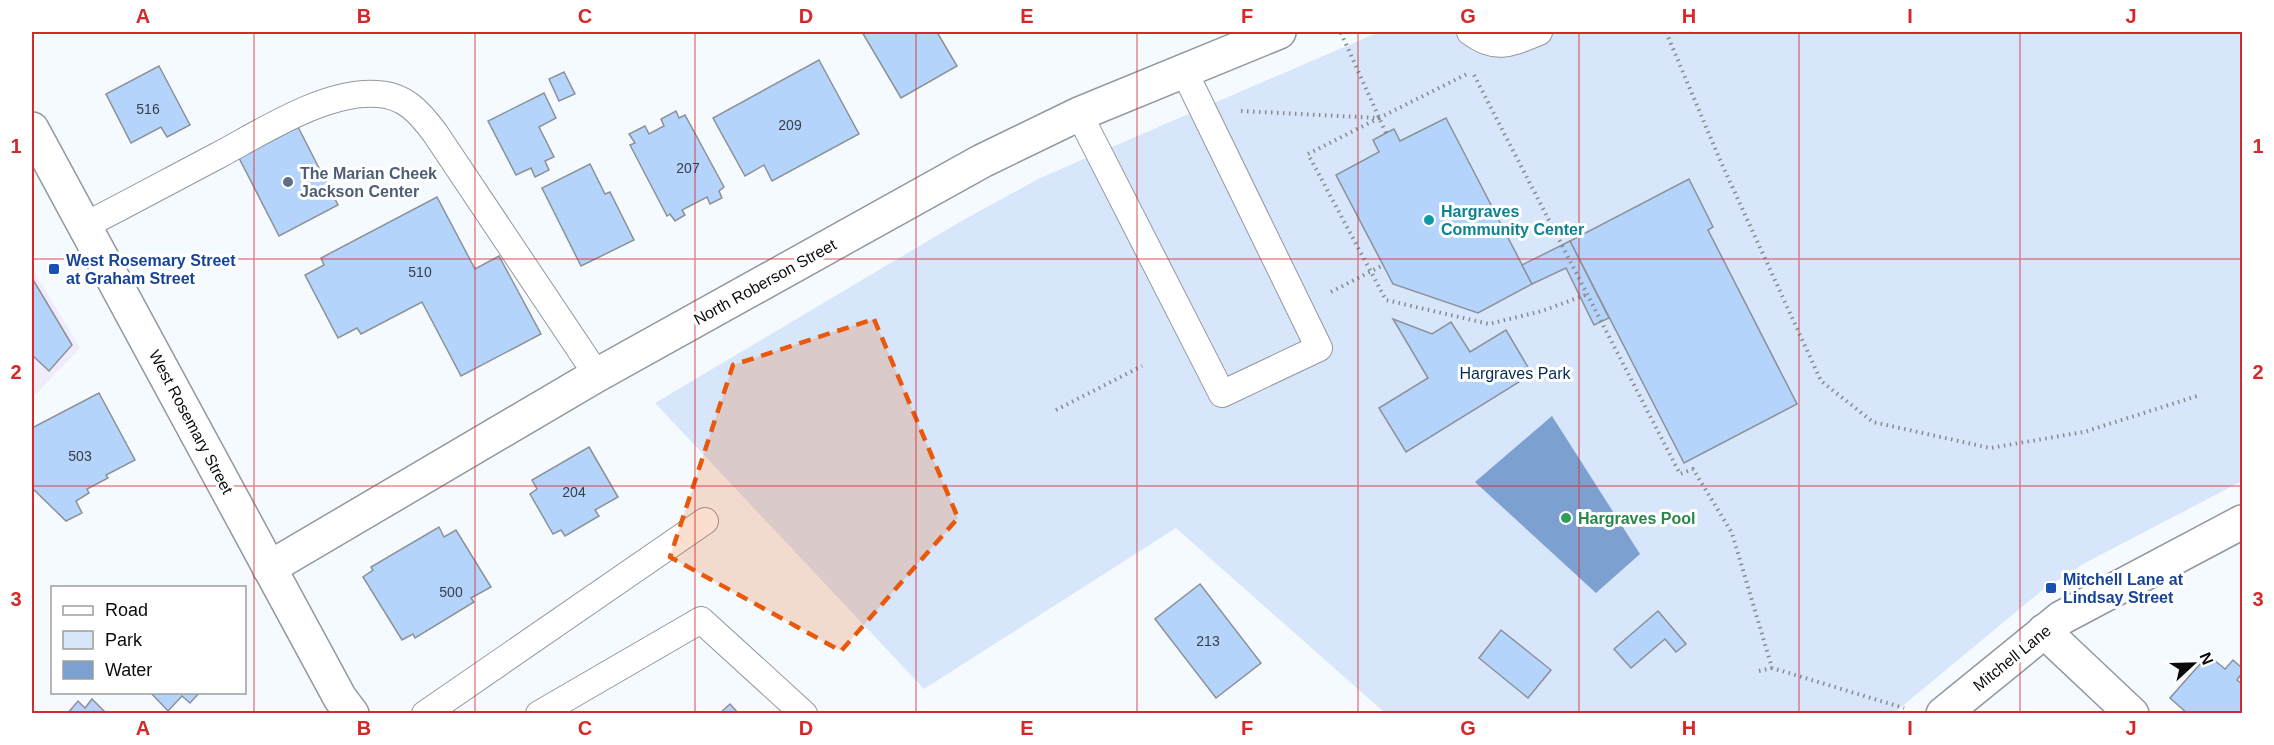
<svg xmlns="http://www.w3.org/2000/svg" width="2274" height="745" viewBox="0 0 2274 745" font-family="Arial,sans-serif">
<rect width="100%" height="100%" fill="#f5faff"/>
<polygon fill="#f0ecfe" points="32,268 80,348 32,398"/>
<polygon fill="#d7e6fb" points="1379,32 2242,32 2242,481 2085,563 2045,588 1894,713 1385,713 1176,528 924,689 655,403 958,223 1040,178"/>
<polygon fill="#7ca0d0" points="1552,416 1640,554 1596,593 1475,482"/>
<g fill="#b4d4fb" stroke="#8c9197" stroke-width="1.5">
<polygon points="862,32 937,32 957,66 901,98"/>
<polygon points="819,60 859,134 772,181 764,165 745,176 713,118"/>
<polygon points="159,66 190,125 167,137 161,127 131,143 106,94"/>
<polygon points="564,72 575,94 559,101 549,79"/>
<polygon points="544,93 556,118 539,127 554,157 545,161 549,170 535,177 531,168 516,175 488,121"/>
<polygon points="676,111 679,118 685,115 724,187 719,191 722,198 710,204 707,197 682,210 685,215 675,221 670,214 667,216 630,145 635,143 629,134 645,126 649,134 664,126 661,119"/>
<polygon points="1446,118 1532,284 1478,313 1393,284 1336,175 1379,152 1373,140 1386,133 1394,129 1400,141"/>
<polygon points="298,127 338,205 279,236 239,158"/>
<polygon points="590,164 605,194 610,192 634,240 581,266 542,188"/>
<polygon points="1689,179 1713,227 1708,230 1797,404 1684,463 1570,241"/>
<polygon points="437,197 475,269 499,256 541,334 461,376 422,302 361,334 357,328 338,338 305,275 324,265 321,258"/>
<polygon points="1570,241 1609,318 1594,325 1566,268 1532,284 1522,265"/>
<polygon points="32,278 72,345 49,371 32,355"/>
<polygon points="1393,319 1432,334 1451,322 1470,352 1506,330 1532,374 1406,452 1379,408 1428,378"/>
<polygon points="99,393 135,460 106,475 108,478 87,489 89,493 76,501 82,513 66,521 32,488 32,428"/>
<polygon points="589,447 618,497 595,510 599,516 565,536 561,530 553,534 530,494 537,489 532,480"/>
<polygon points="439,527 444,537 456,530 491,587 471,598 474,602 415,638 413,634 402,640 363,577 373,570 371,567"/>
<polygon points="1200,584 1261,663 1216,698 1155,619"/>
<polygon points="1658,611 1686,644 1676,652 1665,639 1631,668 1614,649"/>
<polygon points="1501,630 1551,670 1528,698 1479,658"/>
<polygon points="2208,655 2225,669 2233,660 2242,668 2242,673 2237,680 2242,684 2242,714 2188,714 2170,698"/>
<polygon points="150,692 200,692 190,703 182,696 168,711"/>
<polygon points="92,699 107,714 67,714 78,701 85,708"/>
<polygon points="730,704 739,714 719,714"/>
</g>
<g fill="none" stroke-linecap="round" stroke-linejoin="round">
<defs>
<g id="lane">
<path d="M 1470,32 C 1496,52 1512,43 1539,32"/>
<polyline points="1079,114 1222,394 1319,348 1184,71"/>
<path d="M 84,226 C 129,203 173,179 217,156 C 262,132 326,90 377,94 C 405,95 420,113 435,133 L 597,375"/>
<polyline points="425,714 705,521"/>
<polyline points="539,714 701,620 804,714"/>
</g>
<g id="street">
<polyline points="269,568 597,375 982,161 1079,114 1279,32"/>
<polyline points="2044,631 2132,714"/>
<polyline points="1943,714 2061,618 2242,522"/>
</g>
<polyline id="secondary" points="32,129 340,698 352,714"/>
</defs>
<use href="#lane" stroke="#93989e" stroke-width="28"/>
<use href="#street" stroke="#93989e" stroke-width="36"/>
<use href="#secondary" stroke="#93989e" stroke-width="36"/>
<g stroke="#878a8e" stroke-width="4" stroke-dasharray="1.5 4.5" stroke-linecap="butt">
<polyline points="1666,32 1720,160 1821,381 1873,422 1990,448 2084,432 2197,396"/>
<polyline points="1341,33 1386,133"/>
<polyline points="1474,75 1680,474 1693,469 1732,533 1772,668 1904,708"/>
<polyline points="1241,111 1379,118 1469,73"/>
<polyline points="1379,118 1308,154 1386,300 1489,324 1542,311 1588,294"/>
<polyline points="1331,292 1383,265"/>
<polyline points="1056,410 1142,366"/>
<polyline points="1759,671 1772,668"/>
</g>
<use href="#lane" stroke="#fff" stroke-width="26"/>
<use href="#street" stroke="#fff" stroke-width="33"/>
<use href="#secondary" stroke="#fff" stroke-width="33"/>
</g>
<path fill="#e8590c" fill-opacity="0.2" stroke="#e8590c" stroke-width="4.5" stroke-dasharray="12 8" stroke-linejoin="round" d="M 874,319 L 958,518 L 841,651 L 670,557 L 733,365 Z"/>
<path fill="none" stroke="#d62828" stroke-width="1.5" stroke-opacity="0.55" d="M 254,32 L 254,714M 475,32 L 475,714M 695,32 L 695,714M 916,32 L 916,714M 1137,32 L 1137,714M 1358,32 L 1358,714M 1579,32 L 1579,714M 1799,32 L 1799,714M 2020,32 L 2020,714M 32,259 L 2242,259M 32,486 L 2242,486"/>
<circle fill="#5c6f8a" stroke="#fff" stroke-width="2" cx="288" cy="182" r="6"/>
<circle fill="#0f9aa8" stroke="#fff" stroke-width="2" cx="1429" cy="220" r="6"/>
<g fill="#1a4fb4" stroke="#fff" stroke-width="2">
<rect x="48" y="263" width="12" height="12" rx="3"/>
<rect x="2045" y="582" width="12" height="12" rx="3"/>
</g>
<circle fill="#2e9e5b" stroke="#fff" stroke-width="2" cx="1566" cy="518" r="6"/>
<g text-anchor="middle" dominant-baseline="central" stroke-width="6" stroke-linejoin="round" paint-order="stroke">
<g font-size="14" fill="#353e4a">
<text x="148" y="109">516</text>
<text x="790" y="125">209</text>
<text x="688" y="168">207</text>
<text x="420" y="272">510</text>
<text x="80" y="456">503</text>
<text x="574" y="492">204</text>
<text x="451" y="592">500</text>
<text x="1208" y="641">213</text>
</g>
<g font-size="16" font-weight="bold" fill="#4e5e75" stroke="#fff" text-anchor="start">
<text x="300" y="173">The Marian Cheek<tspan x="300" dy="18">Jackson Center</tspan></text>
</g>
<g font-size="16" font-weight="bold" fill="#0d838f" stroke="#fff" text-anchor="start">
<text x="1441" y="211">Hargraves<tspan x="1441" dy="18">Community Center</tspan></text>
</g>
<g font-size="16" font-weight="bold" fill="#164399" stroke="#fff" text-anchor="start">
<text x="66" y="260">West Rosemary Street<tspan x="66" dy="18">at Graham Street</tspan></text>
<text x="2063" y="579">Mitchell Lane at<tspan x="2063" dy="18">Lindsay Street</tspan></text>
</g>
<g font-size="16" fill="#0b0c0f" stroke="#fff">
<text transform="translate(765 282) rotate(-29)">North Roberson Street</text>
<text transform="translate(191 422) rotate(62)">West Rosemary Street</text>
<text transform="translate(2012 658) rotate(-39)">Mitchell Lane</text>
</g>
<g font-size="16" fill="#042b56" stroke="#fff">
<text x="1515" y="373">Hargraves Park</text>
</g>
<g font-size="16" font-weight="bold" fill="#27864d" stroke="#fff" text-anchor="start">
<text x="1578" y="518">Hargraves Pool</text>
</g>
</g>
<rect width="2274" height="745" fill="none" stroke="#ffffff" stroke-width="66"/>
<rect x="51" y="586" width="195" height="108" fill="#ffffff" stroke="#9d9e9f" stroke-width="1.5"/>
<rect x="63" y="606" width="30" height="9" fill="#ffffff" stroke="#9d9e9f" stroke-width="1.5"/>
<text x="105" y="616" font-size="18" fill="#0b0c0f">Road</text>
<rect x="63" y="631" width="30" height="18" fill="#d7e6fb" stroke="#9d9e9f" stroke-width="1.5"/>
<text x="105" y="646" font-size="18" fill="#0b0c0f">Park</text>
<rect x="63" y="661" width="30" height="18" fill="#7ca0d0" stroke="#9d9e9f" stroke-width="1.5"/>
<text x="105" y="676" font-size="18" fill="#0b0c0f">Water</text>
<g transform="translate(2193 664) rotate(68)" stroke="#ffffff" stroke-width="4.5" paint-order="stroke">
<path d="M0-4.5L10 22L0 15L-10 22Z" fill="#0b0c0f"/>
<text y="-9" font-size="16" font-weight="bold" text-anchor="middle" fill="#0b0c0f">N</text>
</g>
<rect x="33" y="33" width="2208" height="679" fill="none" stroke="#d62828" stroke-width="2"/>
<g font-size="20" text-anchor="middle" font-weight="bold" fill="#d62828">
<text x="143" y="23">A</text>
<text x="364" y="23">B</text>
<text x="585" y="23">C</text>
<text x="806" y="23">D</text>
<text x="1027" y="23">E</text>
<text x="1247" y="23">F</text>
<text x="1468" y="23">G</text>
<text x="1689" y="23">H</text>
<text x="1910" y="23">I</text>
<text x="2131" y="23">J</text>
<text x="16" y="153">1</text>
<text x="2258" y="153">1</text>
<text x="16" y="379">2</text>
<text x="2258" y="379">2</text>
<text x="16" y="606">3</text>
<text x="2258" y="606">3</text>
<text x="143" y="735">A</text>
<text x="364" y="735">B</text>
<text x="585" y="735">C</text>
<text x="806" y="735">D</text>
<text x="1027" y="735">E</text>
<text x="1247" y="735">F</text>
<text x="1468" y="735">G</text>
<text x="1689" y="735">H</text>
<text x="1910" y="735">I</text>
<text x="2131" y="735">J</text>
</g>
</svg>
